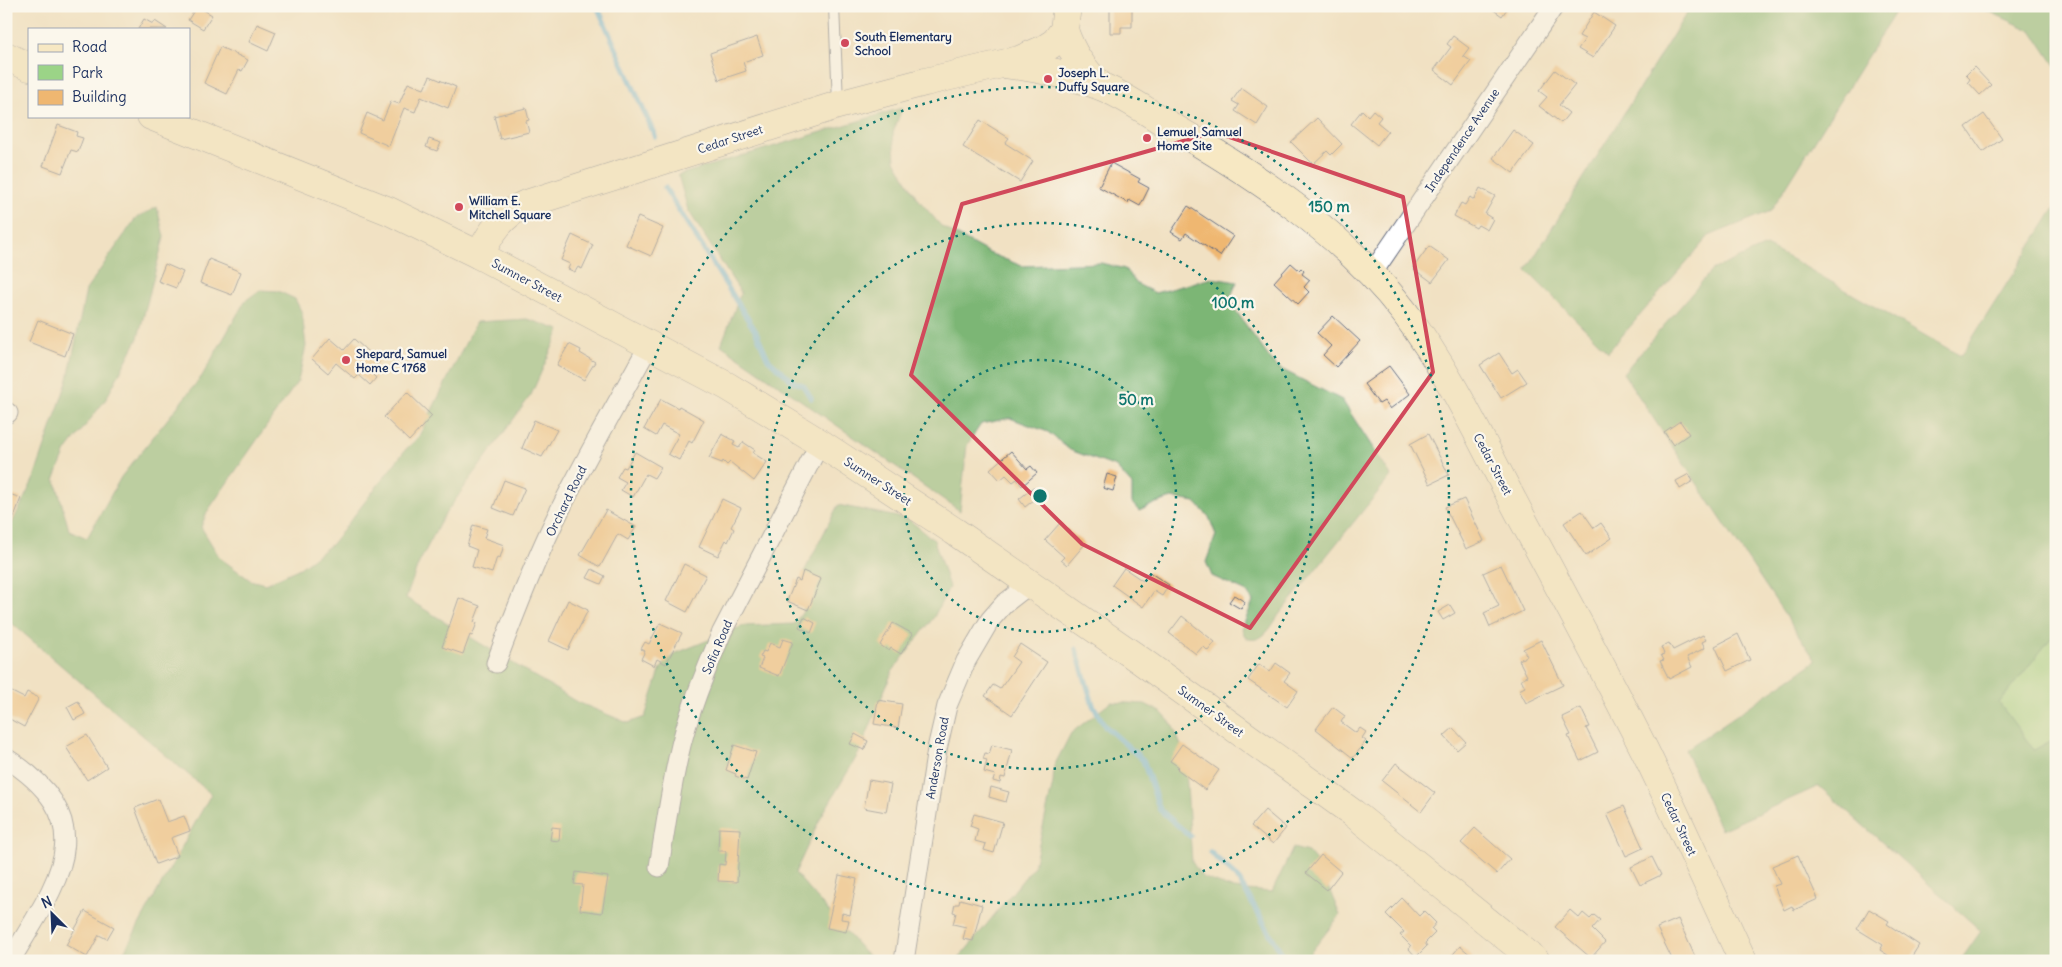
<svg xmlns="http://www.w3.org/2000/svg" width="2062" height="967" viewBox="0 0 2062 967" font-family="Delius,sans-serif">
<rect width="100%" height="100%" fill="#fbf7ec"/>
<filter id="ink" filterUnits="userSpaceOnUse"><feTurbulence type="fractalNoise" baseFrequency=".02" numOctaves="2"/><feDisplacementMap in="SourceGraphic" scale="10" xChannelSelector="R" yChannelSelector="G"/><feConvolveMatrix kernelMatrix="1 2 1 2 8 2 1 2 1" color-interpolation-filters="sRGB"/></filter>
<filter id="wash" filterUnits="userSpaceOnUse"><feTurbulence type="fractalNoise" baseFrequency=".0096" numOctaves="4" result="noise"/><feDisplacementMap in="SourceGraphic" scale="20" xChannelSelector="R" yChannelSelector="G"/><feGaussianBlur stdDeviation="1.12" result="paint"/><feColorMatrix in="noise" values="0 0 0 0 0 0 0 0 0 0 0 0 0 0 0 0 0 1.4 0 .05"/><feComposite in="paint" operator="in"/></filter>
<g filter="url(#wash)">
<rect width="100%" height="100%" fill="#f1e1c3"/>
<polygon fill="#9bd487" stroke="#5b8272" points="2056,590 2056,765 1958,707"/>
<g fill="#7cb674" stroke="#4c7269">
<polygon points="1691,6 1899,6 1771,211 1709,236 1608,352 1526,270"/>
<polygon points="1977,6 2056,6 2056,67 2032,31"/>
<path d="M 902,108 L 893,133 L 895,160 L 917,198 L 942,227 L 989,253 L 1022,266 L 1101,263 L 1125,269 L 1137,284 L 1155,293 L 1212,278 L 1237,282 L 1229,301 L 1275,366 L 1342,400 L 1391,476 L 1278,616 C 1271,628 1260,646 1245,637 L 1242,629 L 1253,601 L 1247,592 L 1212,576 L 1206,562 L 1216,535 L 1209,517 L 1195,502 L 1172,498 L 1156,503 L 1139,511 L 1132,503 L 1132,485 L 1116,467 L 1070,450 L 1048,432 L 1010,418 L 981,424 L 967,445 L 960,511 L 721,345 L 741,293 L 688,210 L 678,175 Z"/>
<polygon points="2056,206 2056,632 1999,703 2034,750 2056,738 2056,961 1960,961 1981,931 1819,786 1721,830 1685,750 1816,661 1623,373 1712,270 1766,246 1793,260 1961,356"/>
<polygon points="157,207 164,237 138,338 106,399 66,451 55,478 69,530 87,538 121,477 202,376 245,301 260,290 278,291 295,299 302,313 306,346 298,381 207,512 201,527 220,558 250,580 265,584 300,568 332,544 406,449 418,438 476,322 527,319 560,330 531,395 443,517 418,565 406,598 575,701 628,723 645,717 661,668 674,654 743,626 794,624 804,610 803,574 838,505 908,519 934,540 949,587 934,617 892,672 860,751 821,817 795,873 863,951 874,961 119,961 211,794 8,620 6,614 6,536 34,478 68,379 86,290 136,218"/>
<polygon points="1111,702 1145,704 1161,712 1172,724 1185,755 1192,862 1202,877 1234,889 1272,892 1293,848 1308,852 1319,865 1340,915 1304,961 957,961 1034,866 1053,783 1054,766 1071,733"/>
</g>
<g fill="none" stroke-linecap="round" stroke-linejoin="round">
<g stroke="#61b0db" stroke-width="5.5">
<polyline points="597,6 655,136"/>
<polyline points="665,188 756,332 768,359 794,382 803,385 811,398"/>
<polyline points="1076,649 1093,705 1105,726 1143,760 1160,810 1190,836"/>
<polyline points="1210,852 1237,877 1286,961"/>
</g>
</g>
<g id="blocks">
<g fill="#efb771">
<polygon points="197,6 212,15 203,29 188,20"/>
<polygon points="1110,6 1132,6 1132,27 1121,27 1121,33 1110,33"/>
<polygon points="1488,6 1509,6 1502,16"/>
<polygon points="1594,12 1615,26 1593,58 1578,49 1585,39 1579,36"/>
<polygon points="144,19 153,24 155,21 167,29 138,29"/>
<polygon points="257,24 276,32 268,51 249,42"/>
<polygon points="1453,36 1469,48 1463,56 1471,61 1453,85 1434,70 1451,47 1447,44"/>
<polygon points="757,37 763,55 743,62 746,71 719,80 710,53"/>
<polygon points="220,47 248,60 242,71 239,70 227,94 204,83"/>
<polygon points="1974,67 1991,85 1980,95 1968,82 1970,79 1966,75"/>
<polygon points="1555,70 1575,85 1559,105 1569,113 1561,123 1539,106 1547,97 1539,91"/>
<polygon points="430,76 456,87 448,108 421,97 415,112 404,108 389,146 359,133 367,113 383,120 391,101 399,104 408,83 424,89"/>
<polygon points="1241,88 1268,107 1257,125 1235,111 1239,105 1232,101"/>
<polygon points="526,108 529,120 526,121 529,132 500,139 494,116"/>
<polygon points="1362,110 1368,116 1373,110 1381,117 1377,122 1388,131 1377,145 1351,124"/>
<polygon points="1984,114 2002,139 1983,152 1966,127"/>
<polygon points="1317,118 1342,144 1331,155 1327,151 1313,164 1291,142"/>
<polygon points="980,120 1009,138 1005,143 1033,161 1020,182 963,147"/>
<polygon points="58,125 77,132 76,136 83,138 78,152 71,150 62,173 43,166"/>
<polygon points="1513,130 1534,145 1513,173 1493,158"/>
<polygon points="429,139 441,143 437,151 426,147"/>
<polygon points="1111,163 1140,179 1138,182 1149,188 1140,206 1129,200 1128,203 1099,187"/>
<polygon points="1480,188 1495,196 1485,214 1493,219 1487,230 1478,225 1476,228 1454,216 1461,203 1465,205 1470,197 1474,200"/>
<polygon points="1188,206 1233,236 1220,256 1186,233 1182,239 1171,232"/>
<polygon points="638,217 663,228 651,256 626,245"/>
<polygon points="572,235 593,245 582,269 578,267 575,272 568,269 570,264 561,260"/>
<polygon points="1429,246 1449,260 1432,282 1413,268"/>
<polygon points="209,259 241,272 232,295 200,283"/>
<polygon points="1291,263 1299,270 1301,268 1304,271 1302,274 1310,280 1304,287 1309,292 1298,304 1274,282"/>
<polygon points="165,264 183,272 176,288 158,281"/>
<polygon points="1333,316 1360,341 1336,367 1323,355 1331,346 1317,333"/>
<polygon points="38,320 73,334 65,356 29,342"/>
<polygon points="330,338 344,350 354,339 379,362 370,372 376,378 370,385 359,375 355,379 336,363 328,373 312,359"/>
<polygon points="569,344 581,350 580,353 595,362 584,380 557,365"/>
<polygon points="1499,353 1512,373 1518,369 1527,382 1501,398 1480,365"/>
<polygon points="1389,366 1410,394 1390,409 1384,401 1379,404 1364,384"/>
<polygon points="407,392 432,416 409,441 384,417"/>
<polygon points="661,399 678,408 679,406 704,420 692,443 689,441 679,460 668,454 679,434 662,425 656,436 644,429"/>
<polygon points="534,420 557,430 542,457 522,448"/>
<polygon points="1680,421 1689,434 1673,445 1664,432"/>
<polygon points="722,434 735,441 733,445 739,448 743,442 755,450 753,453 767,462 754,481 730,462 727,465 723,461 722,463 709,458"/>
<polygon points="1428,434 1449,475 1430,484 1410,444"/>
<polygon points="1011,451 1027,469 1031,466 1037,473 1022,486 1017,479 1013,482 1006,475 1000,480 990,469"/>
<polygon points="635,452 661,467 654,478 646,474 633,497 621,490 626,482 617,477 623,467 626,468"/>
<polygon points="1107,474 1117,477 1113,491 1103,488"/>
<polygon points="1689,474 1693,481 1680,489 1676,481"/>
<polygon points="504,480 525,488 513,516 493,508"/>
<polygon points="1034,487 1040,495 1025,507 1019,499"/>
<polygon points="6,493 21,498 10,528 6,526"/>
<polygon points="722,499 741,508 731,527 734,529 728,542 726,540 718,556 699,547"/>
<polygon points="1464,499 1484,541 1466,549 1445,507"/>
<polygon points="606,510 636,527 628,540 618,534 600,567 580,555"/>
<polygon points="1582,511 1594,528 1601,523 1612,538 1586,556 1564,523"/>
<polygon points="1060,523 1085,544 1067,565 1061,560 1064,557 1045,540"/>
<polygon points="473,525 487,529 484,538 504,545 500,558 497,557 492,573 472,567 477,550 467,546"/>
<polygon points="684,564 706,575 687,612 666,601"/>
<polygon points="1501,565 1523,611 1490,627 1484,613 1499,606 1483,573"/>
<polygon points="1124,568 1143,581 1149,572 1169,585 1162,596 1154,591 1143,607 1112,585"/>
<polygon points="592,569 605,576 601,584 587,578"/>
<polygon points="803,571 821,579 808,610 787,601 796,579 800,581"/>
<polygon points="1234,595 1245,602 1241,609 1229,602"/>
<polygon points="459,598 480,606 474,622 477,623 472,636 470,635 463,654 442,647"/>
<polygon points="568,600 588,610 568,650 549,641"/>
<polygon points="1450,605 1455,613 1443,620 1438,612"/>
<polygon points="1182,616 1215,642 1208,651 1203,646 1196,654 1169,633"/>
<polygon points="804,617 815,623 811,633 799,627"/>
<polygon points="660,623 682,633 666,664 657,659 654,666 641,659 645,651 641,649 645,642 649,644"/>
<polygon points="893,623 913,634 901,654 891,648 889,651 880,645"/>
<polygon points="1738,634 1750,660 1727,671 1715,646"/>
<polygon points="1703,635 1706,640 1702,642 1705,648 1687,657 1692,667 1669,679 1660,661 1664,660 1661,655 1664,654 1661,647 1669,643 1673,650"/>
<polygon points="783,639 793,642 779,676 759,668 763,658 760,657 763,651 766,652 770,643 780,647"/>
<polygon points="1541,640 1563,685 1526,703 1519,690 1525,687 1521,679 1527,676 1519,660 1527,656 1523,649"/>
<polygon points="1020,644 1047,662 1012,715 985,696 993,685 1000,689 1019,662 1012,657"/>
<polygon points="1276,663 1290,673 1284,681 1298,691 1287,707 1248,680 1259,664 1270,672"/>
<polygon points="6,689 24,698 27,692 39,698 24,727 6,717"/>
<polygon points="878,700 902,704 898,728 874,724"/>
<polygon points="78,701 85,714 74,720 67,707"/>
<polygon points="1333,707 1345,716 1341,722 1356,733 1360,728 1366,732 1362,738 1366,741 1353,758 1316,729"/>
<polygon points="1581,708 1590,727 1586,728 1598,752 1580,761 1568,736 1571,735 1562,717"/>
<polygon points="1453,728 1466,742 1457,750 1444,736"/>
<polygon points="855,734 868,741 864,750 850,744"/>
<polygon points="87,735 107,767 87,780 66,747"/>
<polygon points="1182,744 1219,770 1205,790 1177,769 1179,767 1170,761"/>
<polygon points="734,745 756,752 747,780 735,776 736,774 726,770"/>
<polygon points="992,745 1012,750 1005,778 1001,777 1000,783 993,781 995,775 984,772 987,760 983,759 985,753 989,754"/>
<polygon points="1396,763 1435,793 1421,812 1382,781"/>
<polygon points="869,780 891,784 886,812 864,808"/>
<polygon points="991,787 1009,792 1006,802 989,797"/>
<polygon points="158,799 167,822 184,816 190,831 171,838 178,856 156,864 135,808"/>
<polygon points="1624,806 1643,848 1626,856 1607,814"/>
<polygon points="1265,810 1286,828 1273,844 1251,826"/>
<polygon points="974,814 1003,822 994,853 984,850 986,844 975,841 978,829 970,826"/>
<polygon points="552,827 560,828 559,841 550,840"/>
<polygon points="719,828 740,829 737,882 718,881 719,864 725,865 726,851 718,851"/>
<polygon points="1475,828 1510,859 1497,874 1461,843"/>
<polygon points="1321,855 1341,872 1327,890 1306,873"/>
<polygon points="1798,855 1818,899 1794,910 1792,906 1784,910 1774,886 1780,884 1772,866"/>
<polygon points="1652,857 1661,875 1640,885 1631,867"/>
<polygon points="576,872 608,877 602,913 580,910 583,885 574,884"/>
<polygon points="839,875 857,879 850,915 842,913 841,919 849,920 846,932 827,928"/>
<polygon points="1402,898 1419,916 1424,911 1436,923 1431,929 1435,933 1425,943 1427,946 1416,957 1409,949 1411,946 1400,935 1404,932 1386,914"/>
<polygon points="960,899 982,905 973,941 963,939 966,927 953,924 956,913 953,912 955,904 959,904"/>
<polygon points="1869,909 1889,921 1887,924 1919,945 1909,961 1897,961 1880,950 1883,945 1857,929"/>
<polygon points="1570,910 1579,918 1583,913 1590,919 1594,915 1600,920 1592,929 1605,942 1591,958 1555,927"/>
<polygon points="85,911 114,927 107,939 99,935 87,957 66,945"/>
<polygon points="1678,919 1697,961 1673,961 1657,928"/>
<polygon points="1460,946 1473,957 1470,961 1451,961 1449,959"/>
</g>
</g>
</g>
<g filter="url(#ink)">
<use href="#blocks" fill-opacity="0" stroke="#666d81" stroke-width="1"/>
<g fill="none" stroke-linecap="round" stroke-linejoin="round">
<defs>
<polyline id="lane" points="834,6 838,103"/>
<g id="street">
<polyline points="1371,275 1554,6"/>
<polyline points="6,412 8,413"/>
<path d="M 496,663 C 514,615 532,568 554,522 C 583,462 617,404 649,345"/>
<path d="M 6,758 C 107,823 57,882 10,961"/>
<path d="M 659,867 C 665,831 670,794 678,758 C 687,715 705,673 722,632 L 820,443"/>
<polyline points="904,961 937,749 947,706 966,661 990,620 1004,604 1031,583"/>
</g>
<g id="secondary">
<path d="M 1064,30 C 1072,53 1082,69 1101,86"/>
<polyline points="6,56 29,67"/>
<path d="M 1005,64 C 1037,68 1069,74 1100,86 C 1124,95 1147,112 1169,125 C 1255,175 1344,233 1405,313 C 1452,376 1486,451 1523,520 C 1564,596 1606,673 1645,751 C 1679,821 1711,891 1743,961"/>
<polyline points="151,116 389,211 479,255 727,386 820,443 954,531 1140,660 1353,813 1536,961"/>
<path d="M 479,255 C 491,233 502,214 526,204 L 838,105 L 925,82 L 1019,60 L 1044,49 L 1055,42 L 1064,30 L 1067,6"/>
</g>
</defs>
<use href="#lane" stroke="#666d81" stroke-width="12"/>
<use href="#street" stroke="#666d81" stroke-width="21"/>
<use href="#secondary" stroke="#666d81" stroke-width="29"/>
<use href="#lane" stroke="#fff" stroke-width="10"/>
<use href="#street" stroke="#fff" stroke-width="19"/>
<use href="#secondary" stroke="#f7e8c3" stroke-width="28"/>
</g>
</g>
<path d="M0 0H2062V967H0ZM 1215,132 L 1403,197 L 1433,372 L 1250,628 L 1082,544 L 911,375 L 962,204 Z" fill="#f1e1c3" fill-opacity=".55" fill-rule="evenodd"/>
<path fill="none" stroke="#d1495b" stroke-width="4" stroke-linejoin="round" d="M 1215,132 L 1403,197 L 1433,372 L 1250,628 L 1082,544 L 911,375 L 962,204 Z"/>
<g fill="none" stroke="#0f766e" stroke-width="2.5" stroke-dasharray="2.5 5">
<circle cx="1040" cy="496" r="136"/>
<circle cx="1040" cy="496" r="273"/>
<circle cx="1040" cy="496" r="409"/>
</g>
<g fill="#d1495b" stroke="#fbf7ec" stroke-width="2">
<circle cx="845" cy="43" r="5"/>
<circle cx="1048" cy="79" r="5"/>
<circle cx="1147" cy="138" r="5"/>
<circle cx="459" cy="207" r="5"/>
<circle cx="346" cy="360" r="5"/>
</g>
<g text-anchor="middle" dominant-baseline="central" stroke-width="4.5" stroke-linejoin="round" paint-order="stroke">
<g font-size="12" font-weight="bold" fill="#1b2f5e" stroke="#fbf7ec" text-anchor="start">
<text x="855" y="36">South Elementary<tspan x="855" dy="14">School</tspan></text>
<text x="1058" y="72">Joseph L.<tspan x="1058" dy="14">Duffy Square</tspan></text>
<text x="1157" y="131">Lemuel, Samuel<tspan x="1157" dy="14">Home Site</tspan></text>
<text x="469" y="200">William E.<tspan x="469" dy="14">Mitchell Square</tspan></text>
<text x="356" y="353">Shepard, Samuel<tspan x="356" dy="14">Home C 1768</tspan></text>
</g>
<g font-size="12" fill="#1b2f5e" stroke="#fbf7ec">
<text transform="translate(730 139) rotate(-18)">Cedar Street</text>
<text transform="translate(1462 140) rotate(-56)">Independence Avenue</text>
<text transform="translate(527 280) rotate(28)">Sumner Street</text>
<text transform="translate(1493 464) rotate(62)">Cedar Street</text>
<text transform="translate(878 481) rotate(33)">Sumner Street</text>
<text transform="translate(566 501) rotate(-64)">Orchard Road</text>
<text transform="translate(717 647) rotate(-67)">Sofia Road</text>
<text transform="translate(1211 711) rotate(36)">Sumner Street</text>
<text transform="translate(937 758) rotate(-80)">Anderson Road</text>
<text transform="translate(1679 824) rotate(65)">Cedar Street</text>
</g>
</g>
<circle cx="1040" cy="496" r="8" fill="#0f766e" stroke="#fbf7ec" stroke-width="2.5"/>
<g font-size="15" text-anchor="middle" font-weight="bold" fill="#0f766e" stroke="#fbf7ec" stroke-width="4.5" stroke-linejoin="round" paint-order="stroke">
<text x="1329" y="212">150 m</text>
<text x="1233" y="308">100 m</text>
<text x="1136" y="405">50 m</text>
</g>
<rect width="2062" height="967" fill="none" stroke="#fbf7ec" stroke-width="25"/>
<rect x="28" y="28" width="162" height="90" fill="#fbf7ec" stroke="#a1a7b3"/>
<rect x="38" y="44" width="25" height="8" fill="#f7e8c3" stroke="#a1a7b3"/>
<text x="72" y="52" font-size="15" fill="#1b2f5e">Road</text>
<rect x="38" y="65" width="25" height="15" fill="#9bd487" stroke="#a1a7b3"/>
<text x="72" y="78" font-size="15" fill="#1b2f5e">Park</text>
<rect x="38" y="90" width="25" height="15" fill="#efb771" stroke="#a1a7b3"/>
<text x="72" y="102" font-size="15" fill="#1b2f5e">Building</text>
<g transform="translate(52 914) rotate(336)" stroke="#fbf7ec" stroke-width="4" paint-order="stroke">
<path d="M0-4L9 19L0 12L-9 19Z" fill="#1b2f5e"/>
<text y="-8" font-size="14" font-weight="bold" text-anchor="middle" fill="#1b2f5e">N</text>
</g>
</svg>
